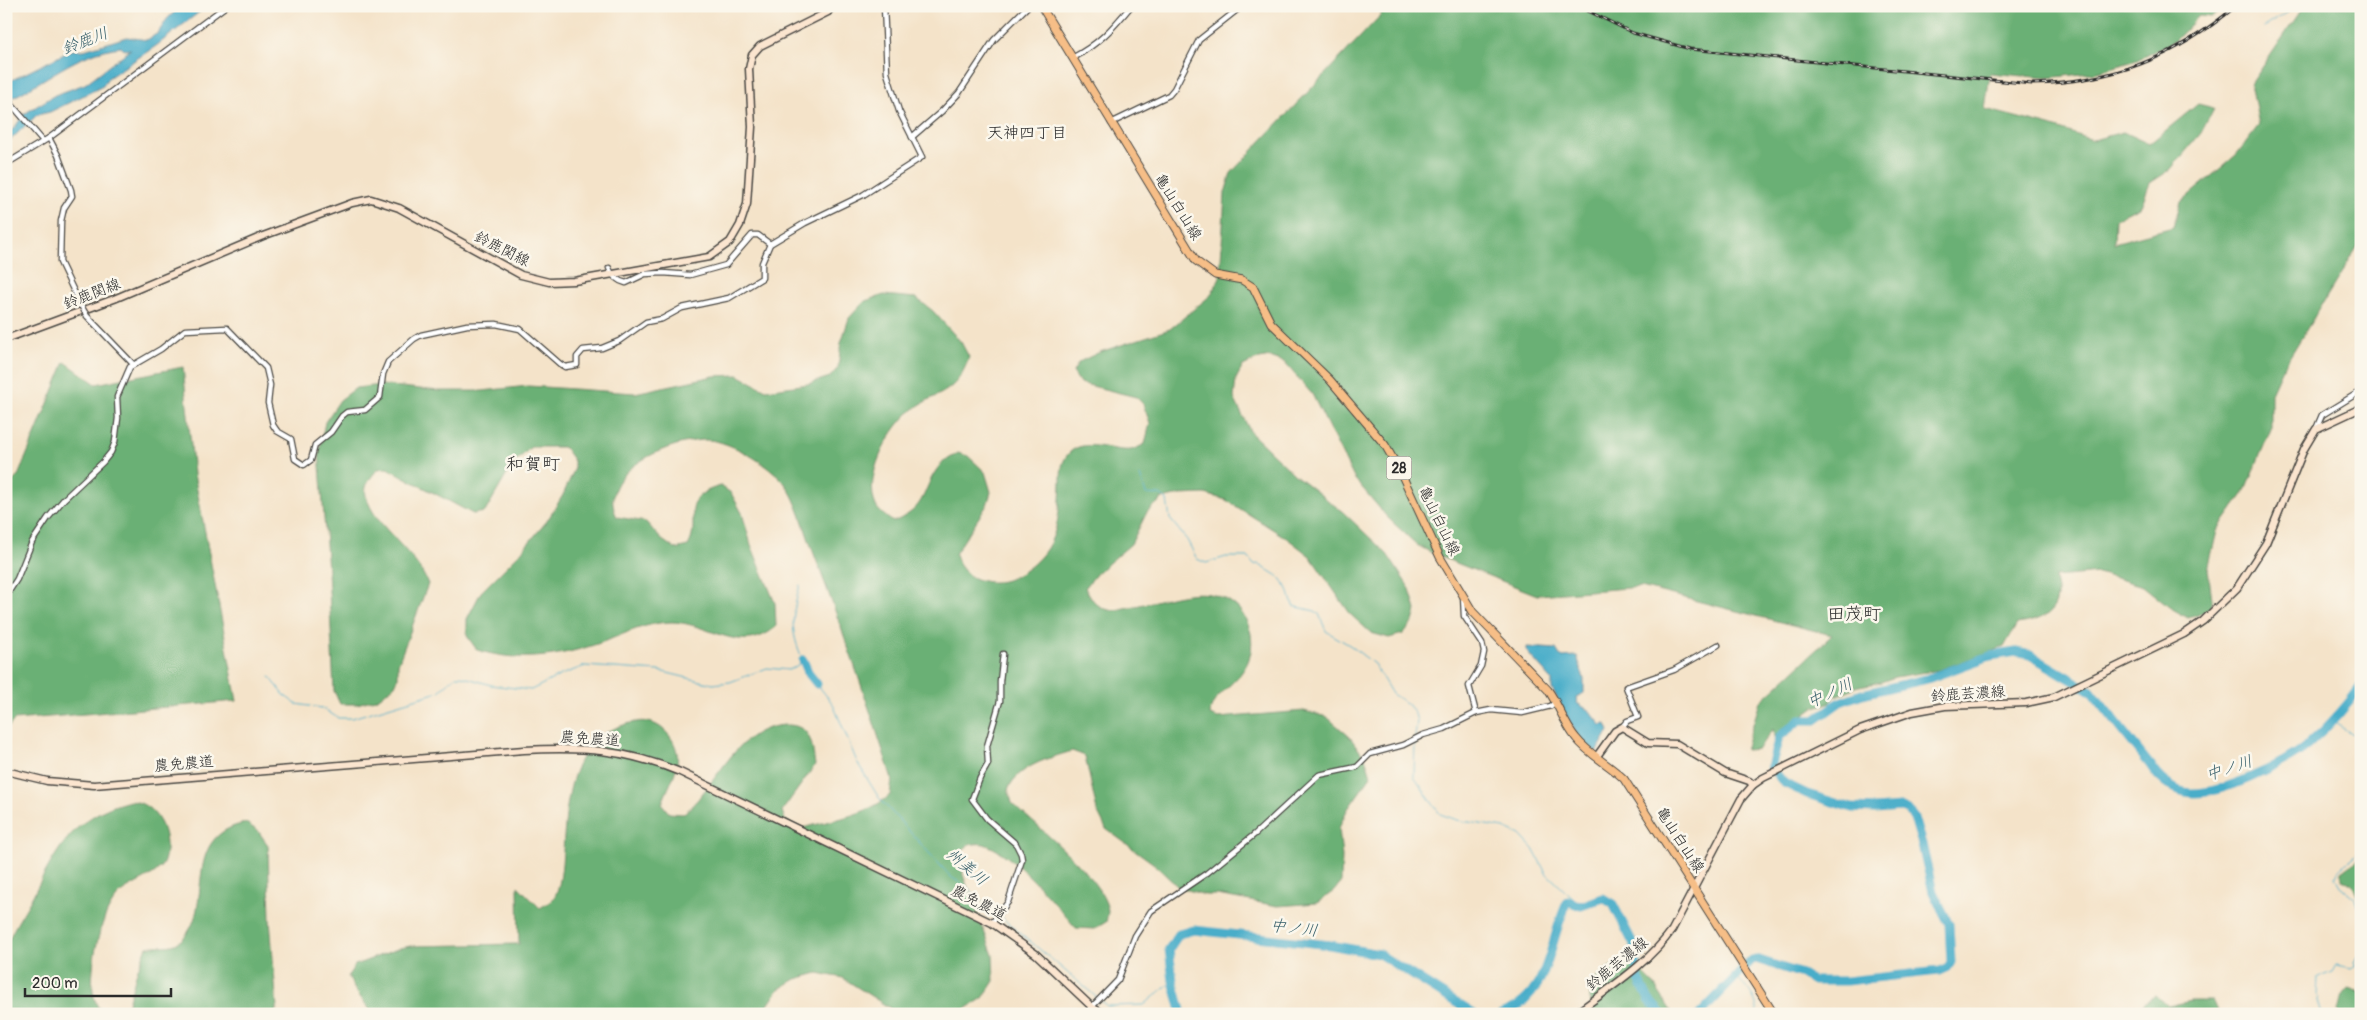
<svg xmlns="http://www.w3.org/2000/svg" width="2367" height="1020" viewBox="0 0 2367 1020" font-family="Pangolin,'Klee One',sans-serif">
<rect width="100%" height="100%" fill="#fbf7ec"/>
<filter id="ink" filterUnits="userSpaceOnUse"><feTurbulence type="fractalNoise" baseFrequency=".02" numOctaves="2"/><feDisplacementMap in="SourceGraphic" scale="10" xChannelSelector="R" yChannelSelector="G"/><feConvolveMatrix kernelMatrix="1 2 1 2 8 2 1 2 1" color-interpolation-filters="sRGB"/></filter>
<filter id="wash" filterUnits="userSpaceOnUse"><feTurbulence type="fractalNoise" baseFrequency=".0096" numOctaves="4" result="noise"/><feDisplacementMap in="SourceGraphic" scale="20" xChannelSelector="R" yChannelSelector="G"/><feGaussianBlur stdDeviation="1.12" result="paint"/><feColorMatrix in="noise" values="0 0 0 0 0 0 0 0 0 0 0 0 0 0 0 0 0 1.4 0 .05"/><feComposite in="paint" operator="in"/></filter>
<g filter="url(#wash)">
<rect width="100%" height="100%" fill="#f4e3c9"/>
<g fill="#6bb075" stroke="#4b6e50">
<path d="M 1380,6 L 2224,6 L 2211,17 L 2199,16 L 2176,40 L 2137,60 L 2098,72 L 2047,78 L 1990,73 L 1985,109 L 2050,126 L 2093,140 L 2123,132 L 2149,144 L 2198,104 L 2214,108 L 2201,133 L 2170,170 L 2150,183 L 2141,206 L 2115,219 L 2114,243 L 2173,227 L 2181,202 L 2236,155 L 2259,125 L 2251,84 L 2304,6 L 2361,6 L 2361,241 L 2281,371 L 2271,393 L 2271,429 L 2244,493 L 2217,531 L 2208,569 L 2212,599 L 2210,608 L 2198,615 L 2188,618 L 2169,607 L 2143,586 L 2098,573 L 2055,577 C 2055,583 2058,591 2057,597 C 2054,618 2034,621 2017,624 L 2004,647 L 1939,670 L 1895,677 L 1881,682 L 1859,686 L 1835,696 L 1831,702 L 1815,707 L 1774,737 L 1773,729 L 1758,749 L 1745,750 L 1760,702 L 1832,635 L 1641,587 L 1537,595 L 1436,555 L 1417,545 L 1387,517 L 1354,478 L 1312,394 L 1284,362 L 1270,357 L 1255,360 L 1243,366 L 1236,379 L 1234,398 L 1251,433 L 1295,475 L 1343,512 L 1387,554 L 1410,589 L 1416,610 L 1413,622 L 1403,634 L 1389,638 L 1371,633 L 1351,615 L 1310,556 L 1288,539 L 1226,500 L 1205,494 L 1179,495 L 1162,499 L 1147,512 L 1131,544 L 1097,573 L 1085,588 C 1090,597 1097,608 1109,610 C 1114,611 1120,609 1124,608 C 1161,603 1205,578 1237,607 C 1244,614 1249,625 1251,634 C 1258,681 1210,688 1210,715 L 1218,718 L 1304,711 L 1327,717 L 1350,737 L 1366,760 L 1371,776 L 1347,810 L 1339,828 L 1342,857 L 1341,882 L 1334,891 L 1317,903 L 1278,906 L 1217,895 L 1205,895 L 1178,887 L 1154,864 L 1106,829 L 1097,811 L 1085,756 L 1072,751 C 1047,759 1020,765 1008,789 L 1012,803 C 1036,826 1102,877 1108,910 C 1108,913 1107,918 1106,922 L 1094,929 L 1076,928 C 1054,903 1015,854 984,844 C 979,843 973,844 968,845 L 961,853 L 963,875 L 993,955 L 994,981 L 983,998 L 958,1014 L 899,1014 L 843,978 L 818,973 L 796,979 L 779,989 L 762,1014 L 373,1014 L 355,990 L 348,976 L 355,965 L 400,948 L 411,946 L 519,944 L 518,886 L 540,908 C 544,905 550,903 553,899 C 561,889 562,864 563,851 C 567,796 569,734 636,722 C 660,717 681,742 677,764 C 675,777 666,791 662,804 L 669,813 L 683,814 C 690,808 697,801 702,794 C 726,766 743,727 785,725 C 812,724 812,745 815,765 L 782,811 L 785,820 L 799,829 C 830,820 867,816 890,795 L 892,779 C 868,703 842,628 814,554 C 805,532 798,499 783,481 C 768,464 730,441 708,440 C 672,439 594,472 617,517 L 646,522 L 661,539 L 675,549 L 688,546 C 703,520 675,498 721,486 L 731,493 L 742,513 L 751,545 L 775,603 L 776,627 C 740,657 710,623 672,622 C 646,622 623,635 600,643 C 559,657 519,663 477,650 L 467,636 L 467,619 L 481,592 L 520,553 L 547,521 L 563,495 L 574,470 L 574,461 L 564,447 L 531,447 L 513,464 L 485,512 L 473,514 L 387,468 L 378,469 C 372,476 363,485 366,496 C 375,528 415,550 428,584 L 398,664 L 398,678 L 395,685 L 379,698 L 357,704 L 340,704 L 334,691 L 328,570 L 319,453 L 325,422 L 340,400 L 356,388 L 382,385 L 439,391 L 482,391 L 528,386 L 635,393 L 714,376 L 738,375 L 766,390 L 808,384 L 830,377 L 838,368 L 841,343 L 849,318 L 865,301 L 884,295 L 916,298 L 933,311 L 961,342 L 969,357 C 955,399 935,390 909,413 C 888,432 863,478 876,506 C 879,512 888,518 893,522 C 930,507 920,489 941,464 C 945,460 953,457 958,453 L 968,456 L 985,472 L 991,492 L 987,505 L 955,554 C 957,564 967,576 976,579 C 994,585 1007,582 1023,572 C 1058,548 1059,521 1061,482 C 1061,471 1061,462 1069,453 C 1085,437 1111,452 1131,450 C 1135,449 1141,446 1145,444 L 1150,423 L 1143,404 L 1136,397 L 1080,383 L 1073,372 L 1079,362 L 1100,352 L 1170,329 L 1211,295 L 1220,277 L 1225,193 L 1231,173 L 1381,15 Z"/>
<polygon points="65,362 96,384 183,367 194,474 237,701 14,720 6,730 6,488 18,476"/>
<path d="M 130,801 C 157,802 172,836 164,861 C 158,878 126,884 116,898 C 99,918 90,967 93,992 C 94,1000 98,1007 101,1014 L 6,1014 C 6,999 3,957 7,945 C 11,932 21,917 28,905 C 55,854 70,816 130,801 Z"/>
<path d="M 246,823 L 258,831 L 268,845 L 270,920 L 277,1009 L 274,1014 L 125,1014 L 137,971 L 147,947 C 158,944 171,949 180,941 C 218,909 177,836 246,823 Z"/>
<polygon points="2361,858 2361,904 2352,884 2342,880 2342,871"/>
<path d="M 1619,962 L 1638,968 L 1653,983 L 1673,1014 L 1593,1014 C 1584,987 1595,973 1619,962 Z"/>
<polygon points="2348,989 2361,993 2361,1014 2341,1014 2339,1011 2343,995"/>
<polygon points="2156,995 2168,1006 2191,1001 2212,1001 2218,1014 2142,1014 2144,1003"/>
</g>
<g fill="#4aadc9" stroke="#3a6c7a">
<path d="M 181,6 L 207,6 L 156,46 L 108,78 L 103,86 L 50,112 L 37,115 L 6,144 L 6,135 L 15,127 L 24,114 L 55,95 L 85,84 L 131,49 L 124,50 L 121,47 C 78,51 44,83 6,101 L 6,83 L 72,50 L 84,50 L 127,37 L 147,40 L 158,33 L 167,19 Z"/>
<polygon points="1527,647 1556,649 1561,657 1577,656 1584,679 1584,693 1576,697 1577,703 1590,711 1601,725 1606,724 1609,731 1597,751 1594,751 1580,740 1552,689 1552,680 1527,652"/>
</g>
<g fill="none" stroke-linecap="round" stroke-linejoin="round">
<g stroke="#4aadc9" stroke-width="1">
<path d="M 2264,27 C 2273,20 2288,15 2294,6"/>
<polyline points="1140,476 1146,494 1160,495 1167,500 1170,519 1187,540 1197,559 1206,563 1226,557 1248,557 1254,565 1258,564 1279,577 1288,589 1293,606 1315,611 1319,614 1326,631 1351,646 1374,664 1392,694 1408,704 1415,714 1417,721 1415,737"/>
<path d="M 270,677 L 285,696 L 296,704 L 322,708 L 338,718 L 352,718 L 438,692 L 456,676 L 461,676 L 491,685 L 531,690 L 561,675 L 585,666 L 659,671 L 713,684 L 730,682 L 767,668 L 789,670 L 798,665 L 803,660 C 789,629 792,616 800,585"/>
<polyline points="817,684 833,704 857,762 879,798 951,877 967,887 997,914"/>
<polyline points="2333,722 2357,737 2361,743"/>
<polyline points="1415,741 1414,777 1440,814 1457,820 1504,828 1520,835 1533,849 1546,873 1581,906"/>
<polyline points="2361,851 2340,868 2335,877 2340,886 2356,899 2361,913"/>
<polyline points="1000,916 1107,1006 1144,1005 1173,981"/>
<path d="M 1736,977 C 1746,985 1759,1001 1757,1014"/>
<polyline points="2322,1014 2317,996 2318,977 2332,972 2336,965 2352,968 2357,965 2355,961 2361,951"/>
</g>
<g stroke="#4aadc9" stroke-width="9">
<polyline points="803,660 809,674 817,684"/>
<polyline points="1182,1014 1173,981 1169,949 1179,934 1194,930 1330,945 1379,954 1474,1014"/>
<path d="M 1501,1014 C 1552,998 1548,939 1568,901 L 1581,906 L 1603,898 L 1613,904 L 1635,947 L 1637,975 L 1649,1000 L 1662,1014"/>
<path d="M 1700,1014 L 1752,960 L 1756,959 L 1802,974 L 1813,981 L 1846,981 L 1939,971 L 1948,967 L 1951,962 L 1949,924 L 1933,892 L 1922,844 L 1914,818 L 1909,811 L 1900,807 L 1876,809 L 1852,808 L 1807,794 L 1784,783 L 1771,767 L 1779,737 L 1800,720 L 1815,720 L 1840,702 L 1862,694 L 1927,679 L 1990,656 L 2016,652 L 2030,655 L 2091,691 L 2150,765 C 2158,778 2169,788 2185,792 C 2213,799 2286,764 2308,745 C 2328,727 2346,708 2361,686"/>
</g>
</g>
</g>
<g filter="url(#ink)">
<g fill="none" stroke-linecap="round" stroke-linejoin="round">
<defs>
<g id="street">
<path d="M 1072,58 C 1099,44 1112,29 1131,6"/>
<polyline points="6,98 43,141"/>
<polyline points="1111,123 1169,95 1174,89 1199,40 1242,6"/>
<polyline points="912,137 942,111 959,93 994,40 1028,6"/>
<polyline points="49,138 58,155 71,190 72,196 64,208 61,221 60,262 79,302"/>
<polyline points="6,164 49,138 226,6"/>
<path d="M 609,268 C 612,277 618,281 626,283 L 645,274 L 663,273 L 690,275 L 726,265 L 752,235 L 758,235 L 770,244"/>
<polyline points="87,316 133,364"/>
<polyline points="2316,429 2322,415 2361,391"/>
<polyline points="6,596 17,579 32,542 48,518 64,499 103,462 111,452 115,442 118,418 117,397 130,367 161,349 185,330 227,328 266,368 270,385 268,403 273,425 277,431 291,439 295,459 304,465 311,460 315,445 331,432 342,416 347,412 365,410 380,397 383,374 388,362 414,339 421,335 467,325 496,324 520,329 560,364 565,367 577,365 577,357 583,350 602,348 619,341 646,322 662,319 682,308 729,298 762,278 762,263 770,244 805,223 863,195 922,157 899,111 887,73 884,6"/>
<polyline points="1463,596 1464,616 1482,643 1484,652 1481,666 1469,686 1476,713"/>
<polyline points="1622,727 1627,721 1638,717 1626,687 1674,670 1718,645"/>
<polyline points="992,923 1008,902 1022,860 1021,854 1016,844 987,819 972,799 980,778 988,764 987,746 1000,701 1000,681 1003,654"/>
<polyline points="1085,1014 1118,980 1135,936 1151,911 1207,873 1255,834 1319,775 1357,767 1370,754 1403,745 1423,735 1444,729 1476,713 1491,710 1522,713 1551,706 1556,701"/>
</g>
<g id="secondary">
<polyline points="6,339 114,299 263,236 352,203 371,199 399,208 521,275 549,282 574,281 709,257 730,242 740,225 747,204 752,127 749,69 752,55 760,46 828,12 832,6"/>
<polyline points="1597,756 1615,731 1622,727 1648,743 1677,744 1725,773 1749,781 1753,785"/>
<path d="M 6,771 L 47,781 L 94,785 L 524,750 C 583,747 624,749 680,772 L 992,923 L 1036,954 L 1093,1008 L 1104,1014"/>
<path d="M 1575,1014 C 1609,988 1647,965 1672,930 L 1741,799 L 1753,785 L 1763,778 L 1860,730 L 1912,712 L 1945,706 L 2026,703 L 2054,697 L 2184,634 L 2203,621 L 2237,588 L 2266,543 L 2304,449 L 2316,429 L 2361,408"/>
</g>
<path id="primary" d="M 1041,6 L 1196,261 L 1215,275 L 1242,280 L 1253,287 L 1271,323 L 1330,380 L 1385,445 L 1400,471 L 1440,557 L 1473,612 L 1548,690 C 1559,705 1564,724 1576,738 C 1589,755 1609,764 1624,779 L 1774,1014"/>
</defs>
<use href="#street" stroke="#494743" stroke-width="7"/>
<use href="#secondary" stroke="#494743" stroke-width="9"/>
<use href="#primary" stroke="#494743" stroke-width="9"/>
<use href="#street" stroke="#fff" stroke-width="4.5"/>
<use href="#secondary" stroke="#fbe5cf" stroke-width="6"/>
<use href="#primary" stroke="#f6be87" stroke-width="7"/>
<defs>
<path id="rail" d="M 1588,11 L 1633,33 L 1690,49 L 2032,84 C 2112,82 2175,58 2236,6"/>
</defs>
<use href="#rail" stroke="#2b2b2b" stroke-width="3"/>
<use href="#rail" stroke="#fbf7ec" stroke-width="1" stroke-dasharray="4" stroke-linecap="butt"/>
<defs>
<polyline id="street-bridge" points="79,302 87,316"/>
</defs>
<use href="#street-bridge" stroke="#494743" stroke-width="7" stroke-linecap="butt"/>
<use href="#street-bridge" stroke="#fff" stroke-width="4.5"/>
</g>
</g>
<g text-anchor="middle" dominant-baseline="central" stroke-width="5" stroke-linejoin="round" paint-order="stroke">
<rect fill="#fbf7ec" stroke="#696865" stroke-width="1" x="1386.5" y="456.5" width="25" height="23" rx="4"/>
<g font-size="14" font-weight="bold" fill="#2b2b2b">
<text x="1399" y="468">28</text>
</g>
<g font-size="15" fill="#2b2b2b" stroke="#fbf7ec">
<text transform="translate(1178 207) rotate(58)">亀山白山線</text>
<text transform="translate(502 249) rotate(27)">鈴鹿関線</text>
<text transform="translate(92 294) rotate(-21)">鈴鹿関線</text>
<text transform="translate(1439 521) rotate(64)">亀山白山線</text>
<text transform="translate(1968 694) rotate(-4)">鈴鹿芸濃線</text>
<text transform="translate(590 739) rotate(4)">農免農道</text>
<text transform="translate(184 764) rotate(-5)">農免農道</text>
<text transform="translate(1680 840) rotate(57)">亀山白山線</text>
<text transform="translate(979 903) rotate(27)">農免農道</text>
<text transform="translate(1617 964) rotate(-39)">鈴鹿芸濃線</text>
</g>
<g font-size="16" font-style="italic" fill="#375f6a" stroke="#fbf7ec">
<text transform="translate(85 41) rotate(-21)">鈴鹿川</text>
<text transform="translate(1830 693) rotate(-25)">中ノ川</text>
<text transform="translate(2229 768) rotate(-18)">中ノ川</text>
<text transform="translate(967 867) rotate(40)">州美川</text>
<text transform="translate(1294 928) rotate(7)">中ノ川</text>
</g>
<g font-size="16" fill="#2b2b2b" stroke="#fbf7ec">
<text x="1027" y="133">天神四丁目</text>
</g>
<g font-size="18" fill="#2b2b2b" stroke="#fbf7ec">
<text x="533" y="464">和賀町</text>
<text x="1854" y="614">田茂町</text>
</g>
</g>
<rect width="2367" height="1020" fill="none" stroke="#fbf7ec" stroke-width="25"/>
<path d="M25 988v8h146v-8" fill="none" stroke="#2b2b2b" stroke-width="2.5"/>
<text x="32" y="988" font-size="15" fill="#2b2b2b" stroke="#fbf7ec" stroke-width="4" paint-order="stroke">200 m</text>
</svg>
